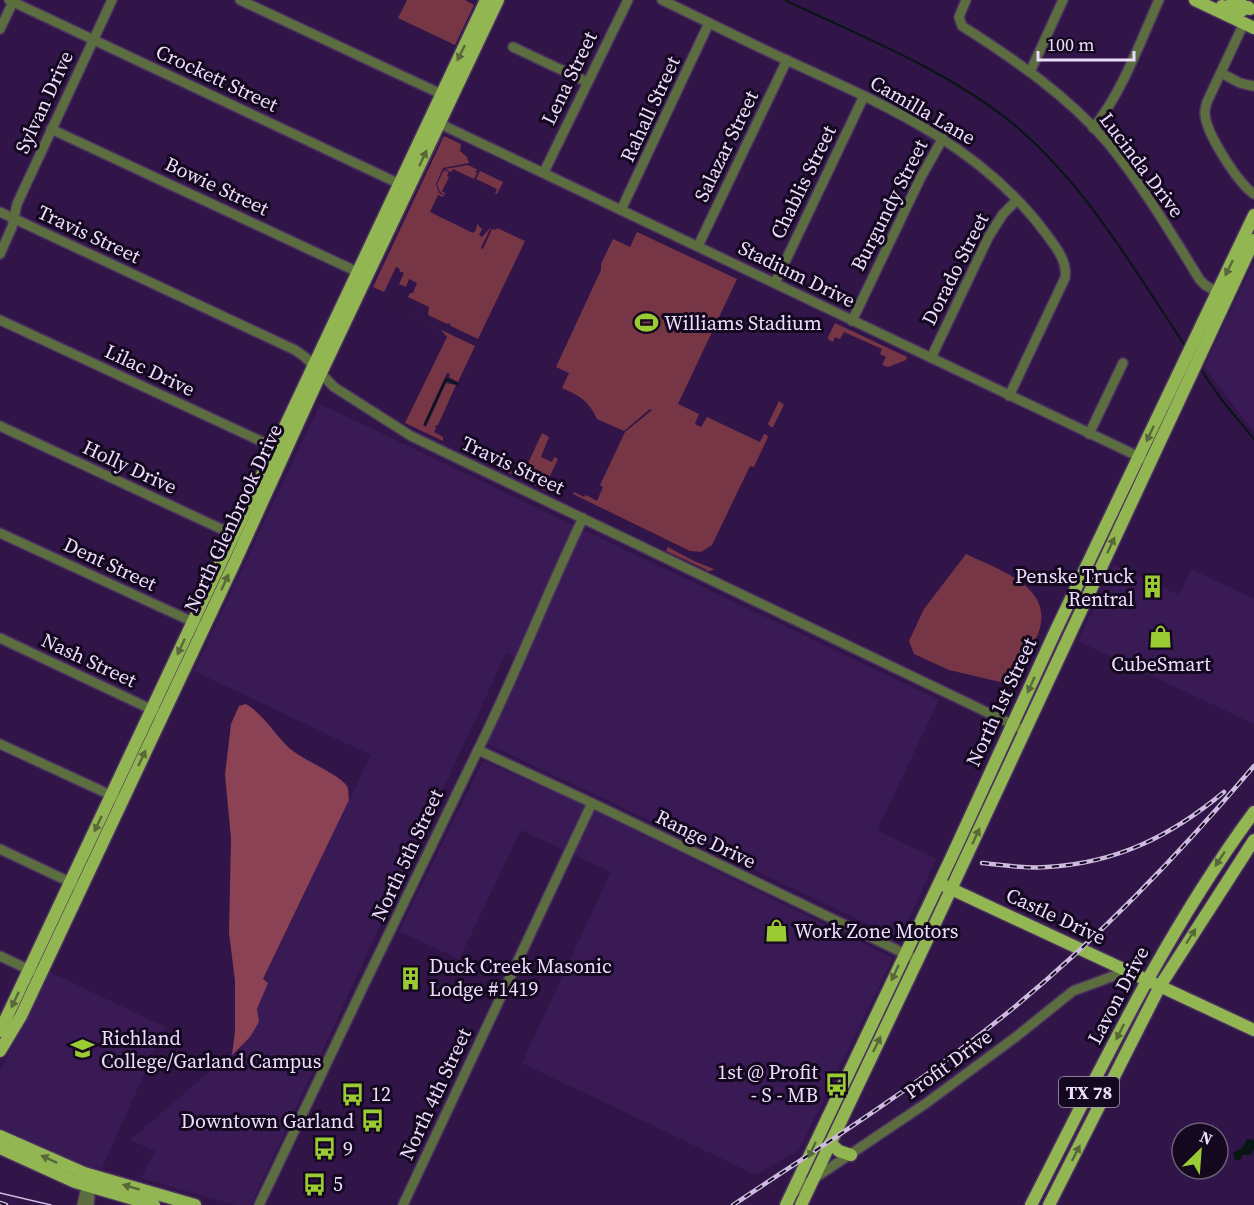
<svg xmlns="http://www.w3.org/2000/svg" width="1254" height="1205" viewBox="0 0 1254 1205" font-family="'Source Serif 4',serif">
<rect width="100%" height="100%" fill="#311548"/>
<g fill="#3a1a54">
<polygon points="1254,262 1254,432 1204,367"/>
<polygon points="320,404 939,700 877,830 936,859 900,939 486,743 524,662 506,653 251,1205 235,1205 141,1178 155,1151 130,1140 250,1037 258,1022 257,1009 267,983 263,980 371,755 194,671"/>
<polygon points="1114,565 1179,595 1191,569 1254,599 1254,724 1078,641"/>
<polygon points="483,761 564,796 893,958 799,1150 756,1175 522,1063 611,872 521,830 459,959 399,931"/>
<polygon points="50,972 165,1027 102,1168 79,1165 0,1128 0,1071"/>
</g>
<g fill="#773646">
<polygon points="407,0 465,0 474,5 455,45 398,18"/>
<polygon points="441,135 442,136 370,286 369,284"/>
<polygon points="444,136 461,144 460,151 467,157 469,163 443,168 436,184 439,193 444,195 443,197 438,195 430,212 473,233 476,230 477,224 482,229 479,235 482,237 491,227 481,248 483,249 492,229 496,230 497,228 525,241 478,339 451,326 449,323 447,324 428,315 429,307 408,297 410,293 413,293 417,283 409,279 406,287 399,284 404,273 399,271 400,269 396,267 384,292 373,287"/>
<polygon points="468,165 478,170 475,171 477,173 474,179 453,169 451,172 445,169"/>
<polygon points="444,170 449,172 447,176 449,177 442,191 445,193 445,195 440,192 437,184"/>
<polygon points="480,171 503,182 497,194 495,193 497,189 476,179"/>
<path d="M 637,232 L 737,279 L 678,404 L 699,414 L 695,424 L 701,427 L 707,417 L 760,442 L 764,434 L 767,435 L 768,437 L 754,467 L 750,466 L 712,545 L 701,552 L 690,551 L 573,494 L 574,492 L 584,497 L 586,495 L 597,501 L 603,487 L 600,485 L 625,432 L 652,410 L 650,409 L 624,431 L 597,419 C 589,401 580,396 562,388 L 569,373 L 556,367 L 601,270 L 601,264 L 613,239 L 630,247 Z"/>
<polygon points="376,299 475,346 458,382 449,377 450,374 447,373 423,425 426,427 446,383 456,385 438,425 435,426 436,428 434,432 443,437 443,441 405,423 447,337 441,330"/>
<polygon points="835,323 907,357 906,360 888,367 882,365 886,357 880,354 882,349 844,332 840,339 835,337 833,342 829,340 828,337"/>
<polygon points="779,401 784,405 773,427 771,427 768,424"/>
<polygon points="542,433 549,437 541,457 552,462 554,457 558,459 550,476 547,475 541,487 548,492 507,472 511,469 519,473 521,469 525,470"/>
<polygon points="668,547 694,561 714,569 713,570 706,572 707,570 666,551"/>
<path d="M 966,554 C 999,570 1056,587 1038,634 C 1031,652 1021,668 1013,685 L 949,670 L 914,654 L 909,641 L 924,609 Z"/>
</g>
<path fill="#8a4254" d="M 246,704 C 263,714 274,733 288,747 C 302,760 339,774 347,786 C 349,790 348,795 349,800 L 263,979 L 268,983 L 257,1009 L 259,1022 L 250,1037 L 232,1055 L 235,1031 L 235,981 L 229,933 L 231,838 L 225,775 L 231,724 L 239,706 Z"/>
<polygon fill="#071513" points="1247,1139 1254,1140 1254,1149 1251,1155 1243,1155 1240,1160 1235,1160 1233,1153 1242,1148"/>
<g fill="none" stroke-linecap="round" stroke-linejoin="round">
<g stroke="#071513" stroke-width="2">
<path d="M 785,0 C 860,36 940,67 1006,118 C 1083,179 1132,267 1186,347"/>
<polyline points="1199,367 1221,399 1254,439"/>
<polyline points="425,424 446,379 457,384"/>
</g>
<defs>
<g id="minor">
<polyline points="9,0 404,186"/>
<polyline points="240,0 441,94"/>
<path d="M 662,0 C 706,21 749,43 793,63 C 887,106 980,146 1044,231 C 1054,245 1068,260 1065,278 L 1009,396"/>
<path d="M 966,0 L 959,17 L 962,26 C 1014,59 1068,96 1108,143 C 1143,186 1171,233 1200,280 L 1205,285 L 1222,295"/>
<path d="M 1244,23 L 1207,102 C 1206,105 1205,108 1205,112 C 1204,131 1238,183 1254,194"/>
<polyline points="0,29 14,0"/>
<polyline points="513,47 587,82"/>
<polyline points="1030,72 1063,0"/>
<polyline points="1221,73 1240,83 1253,86"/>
<polyline points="434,121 1150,462"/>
<path d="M 1093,128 C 1121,95 1141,40 1159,0"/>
<polyline points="51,129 362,274"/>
<polyline points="544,172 628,0"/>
<polyline points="621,210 709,23"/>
<polyline points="0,212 295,350 305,357 334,387 411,436 1024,730"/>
<polyline points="698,246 787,60"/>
<polyline points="0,254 12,227 17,204 112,0"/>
<polyline points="775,283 864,96"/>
<polyline points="0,320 280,450"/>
<polyline points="852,321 921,177 943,138"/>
<polyline points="931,358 989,236 1003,214 1017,200"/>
<polyline points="0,426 245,540"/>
<polyline points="1089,434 1123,363"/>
<polyline points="0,533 204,627"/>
<polyline points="0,638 157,712"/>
<polyline points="0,744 117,798"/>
<polyline points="478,750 592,803 918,960"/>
<polyline points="0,849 76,885"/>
<polyline points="0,956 34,972"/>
<polyline points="791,1194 925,1104 1017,1036 1073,991 1127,971"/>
<polyline points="82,1205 85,1192 90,1187"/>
<polyline points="89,1205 91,1181"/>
<path d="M 259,1205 C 331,1053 404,901 478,750 C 516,674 546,595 583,518"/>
<polyline points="403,1205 592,803"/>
</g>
<g id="major">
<polyline points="1195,0 1254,28"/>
<polyline points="1232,0 1250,9"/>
<polyline points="1222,6 1241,11 1248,7"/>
<polyline points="945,886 1254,1030"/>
<polyline points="0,1031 486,0"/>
<polyline points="0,1051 21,1016 234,564 320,375 498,0"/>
<polyline points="0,1136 84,1173 195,1205"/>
<polyline points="830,1143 839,1151 851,1155"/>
<polyline points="0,1148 75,1182 154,1205"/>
<polyline points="786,1205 952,856 1055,632 1254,215"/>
<polyline points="801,1205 939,915 1254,240"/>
<path d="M 1031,1205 C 1100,1070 1164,934 1254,812"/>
<polyline points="1049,1205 1160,986 1254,840"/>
</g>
</defs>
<use href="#minor" stroke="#4b3161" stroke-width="12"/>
<use href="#major" stroke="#4b3161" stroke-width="15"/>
<use href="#minor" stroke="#5c6d3f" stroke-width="9"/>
<use href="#major" stroke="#92b651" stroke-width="12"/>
<polyline stroke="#cdbce0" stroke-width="1.5" points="0,1193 51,1205"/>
<defs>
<g id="rail">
<path d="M 982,863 C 1004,865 1026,869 1047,867 C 1117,863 1171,836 1224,792"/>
<polyline points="0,1203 6,1205"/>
<path d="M 733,1205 C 811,1153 890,1103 965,1046 C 1073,965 1167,869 1254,766"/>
</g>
</defs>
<use href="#rail" stroke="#cdbce0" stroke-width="4.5"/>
<use href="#rail" stroke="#13081e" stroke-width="2" stroke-dasharray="7" stroke-linecap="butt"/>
</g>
<defs><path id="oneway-solid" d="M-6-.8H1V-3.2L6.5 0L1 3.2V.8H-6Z" transform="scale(1.5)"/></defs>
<g fill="#59683a">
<use href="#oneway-solid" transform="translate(461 53) rotate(116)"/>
<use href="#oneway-solid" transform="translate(423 158) rotate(-65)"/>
<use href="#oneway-solid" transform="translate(1229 268) rotate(116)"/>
<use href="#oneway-solid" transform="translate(1150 434) rotate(115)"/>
<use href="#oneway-solid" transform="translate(1111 545) rotate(-65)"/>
<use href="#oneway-solid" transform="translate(225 582) rotate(-65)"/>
<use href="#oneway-solid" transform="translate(181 647) rotate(115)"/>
<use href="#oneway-solid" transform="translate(1031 685) rotate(114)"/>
<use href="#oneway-solid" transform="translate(142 758) rotate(-65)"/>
<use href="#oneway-solid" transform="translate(98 824) rotate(115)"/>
<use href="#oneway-solid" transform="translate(976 836) rotate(-65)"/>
<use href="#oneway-solid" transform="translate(1220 859) rotate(123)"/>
<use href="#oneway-solid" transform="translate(1191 936) rotate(-58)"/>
<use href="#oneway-solid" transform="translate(895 973) rotate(115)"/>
<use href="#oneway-solid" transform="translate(15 1000) rotate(115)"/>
<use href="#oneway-solid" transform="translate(1120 1032) rotate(117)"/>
<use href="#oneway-solid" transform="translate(877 1044) rotate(-64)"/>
<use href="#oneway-solid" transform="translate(812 1150) rotate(115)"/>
<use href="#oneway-solid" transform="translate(1076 1153) rotate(-63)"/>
<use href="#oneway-solid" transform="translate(49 1159) rotate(-155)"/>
<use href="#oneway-solid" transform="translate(131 1187) rotate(-164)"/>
</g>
<defs>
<symbol id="stadium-bare" viewBox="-9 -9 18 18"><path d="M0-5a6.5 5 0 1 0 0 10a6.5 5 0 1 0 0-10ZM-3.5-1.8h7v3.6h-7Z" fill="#9bcb33" stroke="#13081e" stroke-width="2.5" paint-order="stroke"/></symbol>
<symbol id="building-bare" viewBox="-9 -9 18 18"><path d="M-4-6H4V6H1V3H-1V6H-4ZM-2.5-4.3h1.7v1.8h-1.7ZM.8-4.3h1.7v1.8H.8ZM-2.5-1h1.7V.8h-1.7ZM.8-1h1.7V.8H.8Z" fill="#9bcb33" stroke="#13081e" stroke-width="2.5" paint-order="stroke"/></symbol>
<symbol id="shop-bare" viewBox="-9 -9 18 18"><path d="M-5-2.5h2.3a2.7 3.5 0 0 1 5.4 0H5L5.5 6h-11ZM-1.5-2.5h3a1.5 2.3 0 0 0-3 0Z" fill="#9bcb33" stroke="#13081e" stroke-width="2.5" paint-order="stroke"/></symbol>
<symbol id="university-bare" viewBox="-9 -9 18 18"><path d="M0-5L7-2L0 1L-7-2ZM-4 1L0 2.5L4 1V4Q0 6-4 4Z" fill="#9bcb33" stroke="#13081e" stroke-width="2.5" paint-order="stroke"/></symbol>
<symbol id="bus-bare" viewBox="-9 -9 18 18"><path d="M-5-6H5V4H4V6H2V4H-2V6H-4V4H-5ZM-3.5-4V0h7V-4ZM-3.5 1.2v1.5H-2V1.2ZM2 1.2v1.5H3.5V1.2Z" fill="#9bcb33" stroke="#13081e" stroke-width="2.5" paint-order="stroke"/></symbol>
</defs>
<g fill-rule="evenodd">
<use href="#stadium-bare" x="630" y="306" width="33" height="33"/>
<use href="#building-bare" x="1136" y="570" width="33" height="33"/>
<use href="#shop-bare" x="1144" y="620" width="33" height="33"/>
<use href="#shop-bare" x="760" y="914" width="33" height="33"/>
<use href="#building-bare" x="394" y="962" width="33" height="33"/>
<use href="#university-bare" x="66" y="1032" width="33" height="33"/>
<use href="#bus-bare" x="820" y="1068" width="33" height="33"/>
<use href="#bus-bare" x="336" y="1078" width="33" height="33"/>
<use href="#bus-bare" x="356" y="1104" width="33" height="33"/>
<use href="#bus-bare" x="308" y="1132" width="33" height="33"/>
<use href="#bus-bare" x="298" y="1168" width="33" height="33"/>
</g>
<g text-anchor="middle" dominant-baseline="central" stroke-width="6" stroke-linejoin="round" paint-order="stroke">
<rect fill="#13081e" stroke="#ab9dbb" stroke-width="1.5" x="1059" y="1077" width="60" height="30" rx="4.5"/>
<g font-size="18" font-weight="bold" fill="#ecddfe">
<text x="1089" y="1092">TX 78</text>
</g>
<g font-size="20" fill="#ecddfe" stroke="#13081e">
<text transform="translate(217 78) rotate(25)">Crockett Street</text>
<text transform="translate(569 78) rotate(-64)">Lena Street</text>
<text transform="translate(44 102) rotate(-65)">Sylvan Drive</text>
<text transform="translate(650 109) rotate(-65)">Rahall Street</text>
<text transform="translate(923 110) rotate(30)">Camilla Lane</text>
<text transform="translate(726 146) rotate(-64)">Salazar Street</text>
<text transform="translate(1142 165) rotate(53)">Lucinda Drive</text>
<text transform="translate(803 182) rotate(-64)">Chablis Street</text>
<text transform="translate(217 186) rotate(25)">Bowie Street</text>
<text transform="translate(889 205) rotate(-63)">Burgundy Street</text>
<text transform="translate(89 234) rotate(25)">Travis Street</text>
<text transform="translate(955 269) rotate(-63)">Dorado Street</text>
<text transform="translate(797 274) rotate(26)">Stadium Drive</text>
<text transform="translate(150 370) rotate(25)">Lilac Drive</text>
<text transform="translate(513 465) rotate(25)">Travis Street</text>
<text transform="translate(130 467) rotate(25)">Holly Drive</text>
<text transform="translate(233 518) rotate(-65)">North Glenbrook Drive</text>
<text transform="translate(110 564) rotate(25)">Dent Street</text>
<text transform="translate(89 660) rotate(25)">Nash Street</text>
<text transform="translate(1001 702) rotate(-65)">North 1st Street</text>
<text transform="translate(706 839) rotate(26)">Range Drive</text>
<text transform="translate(407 855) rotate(-65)">North 5th Street</text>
<text transform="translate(1056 916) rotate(25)">Castle Drive</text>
<text transform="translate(1118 995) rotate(-62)">Lavon Drive</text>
<text transform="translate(948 1064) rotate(-36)">Profit Drive</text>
<text transform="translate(435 1094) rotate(-65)">North 4th Street</text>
</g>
<g font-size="20" fill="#ecddfe" stroke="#13081e" text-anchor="start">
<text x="664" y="323">Williams Stadium</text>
<text x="1134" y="576" text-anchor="end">Penske Truck<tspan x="1134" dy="23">Rentral</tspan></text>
<text x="1161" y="664" text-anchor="middle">CubeSmart</text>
<text x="794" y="931">Work Zone Motors</text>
<text x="429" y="966">Duck Creek Masonic<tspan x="429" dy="23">Lodge #1419</tspan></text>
<text x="101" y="1038">Richland<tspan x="101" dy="23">College/Garland Campus</tspan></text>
<text x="818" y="1072" text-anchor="end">1st @ Profit<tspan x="818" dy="23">- S - MB</tspan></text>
<text x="371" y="1094">12</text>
<text x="354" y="1121" text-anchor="end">Downtown Garland</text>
<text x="343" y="1149">9</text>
<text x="333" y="1184">5</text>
</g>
</g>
<g transform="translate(1200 1151) rotate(25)"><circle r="28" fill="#13081e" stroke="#6a5d78" stroke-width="1.5"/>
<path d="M0-4.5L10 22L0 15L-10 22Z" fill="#9bcb33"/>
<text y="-9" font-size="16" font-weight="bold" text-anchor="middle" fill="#ecddfe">N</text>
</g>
<path d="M1038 51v9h96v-9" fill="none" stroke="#ecddfe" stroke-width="3"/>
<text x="1047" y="51" font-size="18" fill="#ecddfe" stroke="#13081e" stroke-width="4.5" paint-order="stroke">100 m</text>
</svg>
